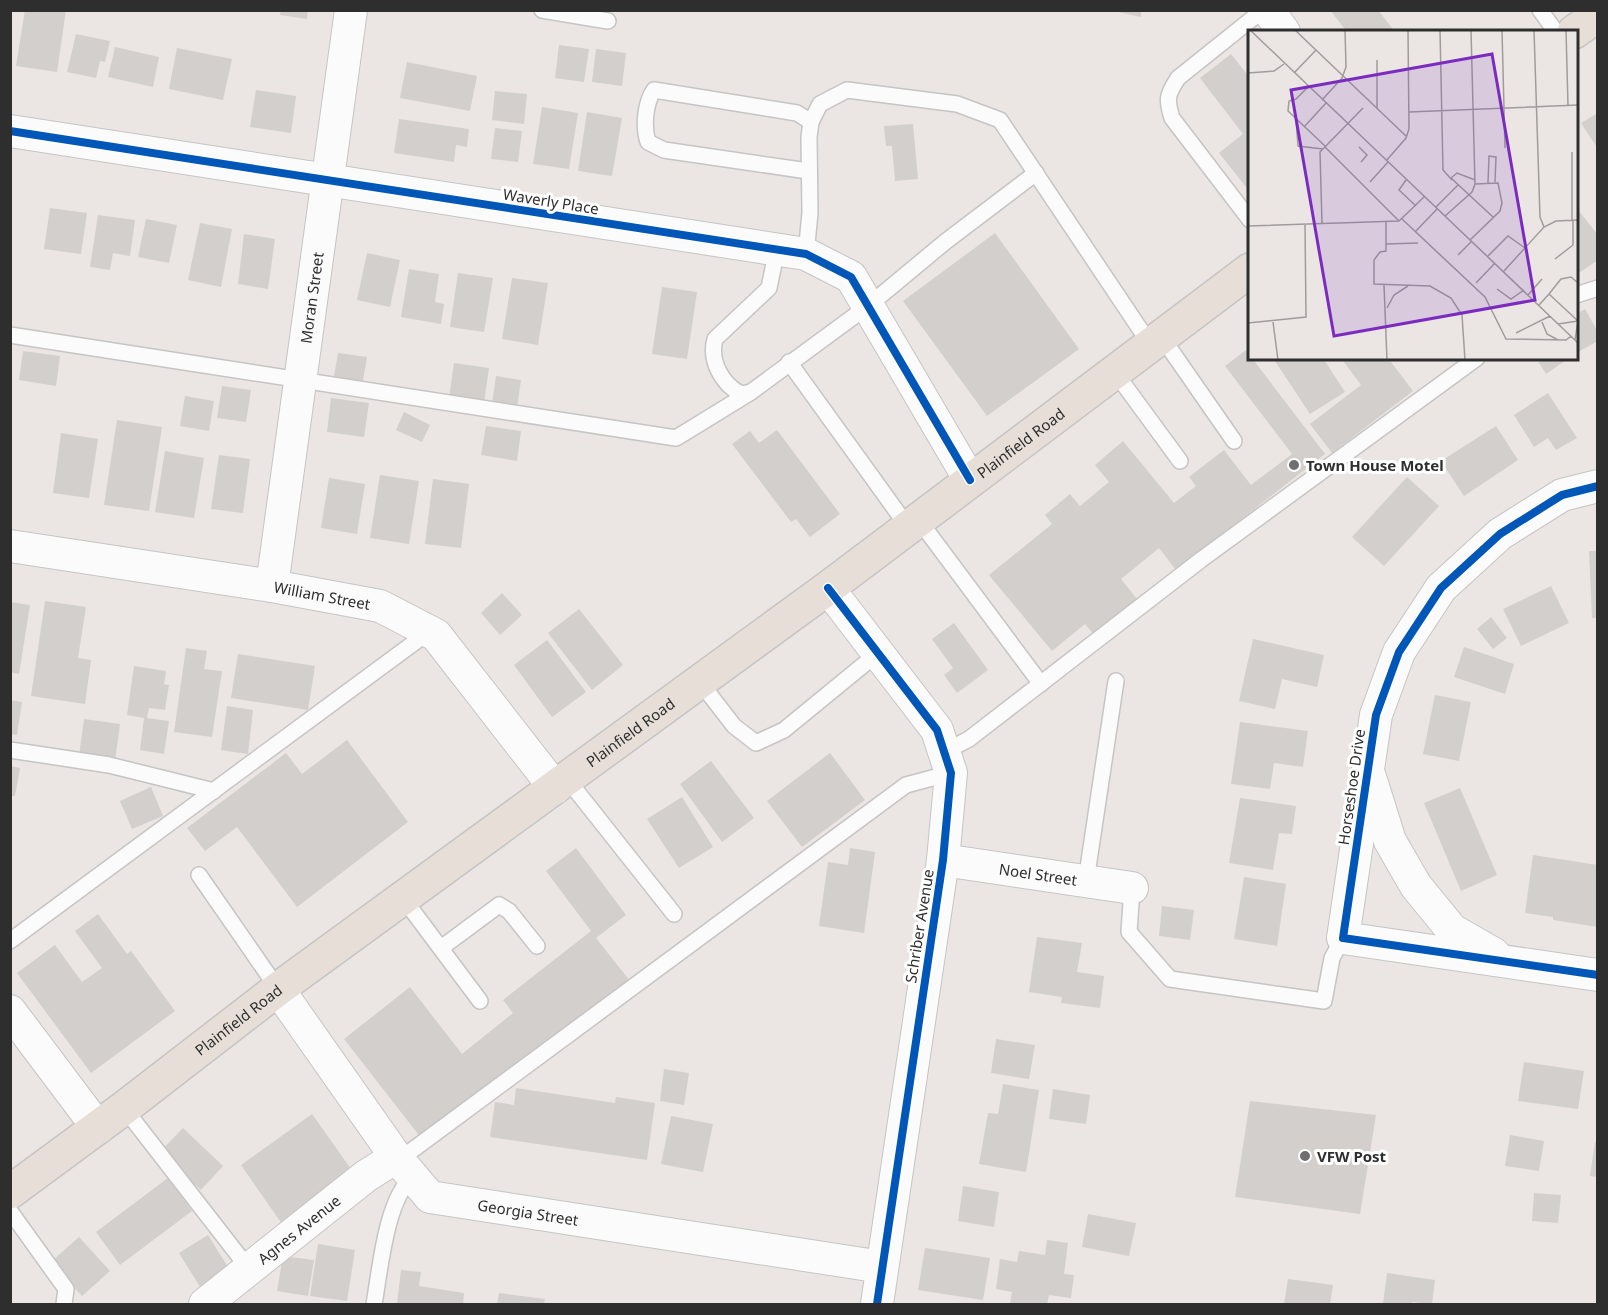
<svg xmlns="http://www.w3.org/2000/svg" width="1608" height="1315" viewBox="0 0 1608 1315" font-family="'Noto Sans',sans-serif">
<rect width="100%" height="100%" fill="#ebe6e4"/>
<g fill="#d2cfcd">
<polygon points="25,10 66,10 57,72 16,66"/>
<polygon points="281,10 308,10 307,19 280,15"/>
<polygon points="1109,10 1141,10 1141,17"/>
<polygon points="1330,10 1378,10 1395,32 1347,32"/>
<polygon points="76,34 110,41 105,62 100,61 96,78 67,72"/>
<polygon points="559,45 589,49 584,82 555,78"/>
<polygon points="115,47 159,57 153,87 108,77"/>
<polygon points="177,48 232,59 223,100 169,89"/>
<polygon points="596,49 626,53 622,86 592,82"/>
<polygon points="1231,54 1250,78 1250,192 1219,153 1243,134 1200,78"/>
<polygon points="407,62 477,76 470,111 400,98"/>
<polygon points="256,90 296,96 291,133 250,127"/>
<polygon points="495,91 527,94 524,124 492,120"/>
<polygon points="542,107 578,113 569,169 533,164"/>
<polygon points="587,112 622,118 612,176 578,171"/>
<polygon points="1598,113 1598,149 1581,123"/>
<polygon points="399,119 469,129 467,147 456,145 454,162 394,153"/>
<polygon points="913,124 918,179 895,181 892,146 886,146 884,126"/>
<polygon points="495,128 522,131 518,162 491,159"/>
<polygon points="50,208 87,213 81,254 44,249"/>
<polygon points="1579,211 1598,235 1598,260 1576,275 1576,212"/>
<polygon points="98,215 135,220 130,256 113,253 110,270 90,267"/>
<polygon points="146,219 177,225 169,263 138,257"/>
<polygon points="200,223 232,229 221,287 188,280"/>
<polygon points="995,233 1079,349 987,416 903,301"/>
<polygon points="244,234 275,239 268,289 238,284"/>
<polygon points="367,253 400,260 390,307 357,300"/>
<polygon points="409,269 439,274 435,302 444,304 441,324 401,317"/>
<polygon points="458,273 493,278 484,332 450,327"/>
<polygon points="512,278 548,283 538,345 502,339"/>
<polygon points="662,287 697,292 687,359 652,354"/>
<polygon points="1585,309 1598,332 1598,341 1576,353 1576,314"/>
<polygon points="1246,350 1250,358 1252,358 1325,454 1176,570 1159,548 1121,579 1137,599 1094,635 1085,624 1052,651 989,575 1052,524 1045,515 1070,494 1080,506 1109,482 1095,465 1123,441 1174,503 1196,486 1189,477 1224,450 1251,485 1292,454 1225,366"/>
<polygon points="23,351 60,356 56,386 19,380"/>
<polygon points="338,353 367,357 362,386 333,382"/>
<polygon points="1278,358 1323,358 1345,392 1310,414 1275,361"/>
<polygon points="1341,358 1388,358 1413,391 1332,453 1310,424 1361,385"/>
<polygon points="1536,358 1569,358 1546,374"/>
<polygon points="454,363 489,368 484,403 449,398"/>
<polygon points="496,376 521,380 517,408 492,404"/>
<polygon points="222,386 251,390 246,422 217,418"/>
<polygon points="1548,393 1577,438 1556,450 1548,438 1534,447 1514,415"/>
<polygon points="185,396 214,401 209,431 180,426"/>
<polygon points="331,398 369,403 364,437 327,432"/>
<polygon points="404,412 430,425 422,442 396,430"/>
<polygon points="117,420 162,427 149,511 104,505"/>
<polygon points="486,426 521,431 517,461 481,455"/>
<polygon points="1496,426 1518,460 1464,496 1441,461"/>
<polygon points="777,430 840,514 810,537 796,519 791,522 732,444 750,431 759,443"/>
<polygon points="61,433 98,439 89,498 53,493"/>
<polygon points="165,451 204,458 194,518 155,512"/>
<polygon points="219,455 250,459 243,513 211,509"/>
<polygon points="380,475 419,481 409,544 370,538"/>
<polygon points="1407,477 1439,506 1384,566 1352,537"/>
<polygon points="329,478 365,484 357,534 321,528"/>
<polygon points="433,479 469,484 461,548 425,544"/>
<polygon points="1589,551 1598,551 1598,618 1592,618"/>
<polygon points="1551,586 1569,623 1521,646 1503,609"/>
<polygon points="502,593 522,615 500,635 481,613"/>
<polygon points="45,601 86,607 78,658 91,660 85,704 31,696"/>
<polygon points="10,602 30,605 19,674 10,672"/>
<polygon points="579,609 623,665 592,690 548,633"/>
<polygon points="1491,617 1507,638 1493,649 1477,629"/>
<polygon points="954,623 988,670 957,693 944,675 953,668 932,639"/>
<polygon points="1253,639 1324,655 1317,687 1282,679 1275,709 1239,701"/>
<polygon points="547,640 586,692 552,717 514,665"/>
<polygon points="1464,647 1514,664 1505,694 1454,677"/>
<polygon points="186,648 207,651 204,669 222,671 212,737 174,732"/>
<polygon points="238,654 315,666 308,710 231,698"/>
<polygon points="134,666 166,671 164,684 169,685 165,710 149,708 147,718 169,721 164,754 140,750 144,718 127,715"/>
<polygon points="1435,695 1471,702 1459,761 1423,754"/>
<polygon points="10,700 22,702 17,735 10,734"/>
<polygon points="227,706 253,710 248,754 221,750"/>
<polygon points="84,719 120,724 115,761 79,756"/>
<polygon points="1240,722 1308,731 1303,767 1274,763 1270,789 1231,784"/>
<polygon points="347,740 408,822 297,907 237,827 205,851 187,828 286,753 302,774"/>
<polygon points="830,753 865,800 802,847 767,801"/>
<polygon points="711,761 754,818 722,842 680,784"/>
<polygon points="10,766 20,768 15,796 10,796"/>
<polygon points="151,787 163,816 132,829 120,801"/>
<polygon points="1460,788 1497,875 1461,891 1424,803"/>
<polygon points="682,797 713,847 679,868 647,819"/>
<polygon points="1240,798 1296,806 1292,834 1279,833 1273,870 1229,863"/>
<polygon points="576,848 626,915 596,938 630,981 425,1143 344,1039 410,987 462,1054 513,1013 503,1000 591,931 546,871"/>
<polygon points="850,848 875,852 864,933 819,926 828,862 848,865"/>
<polygon points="1533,855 1598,865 1598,927 1553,920 1553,917 1525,913"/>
<polygon points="1244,877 1286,884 1277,946 1234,939"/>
<polygon points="1162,906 1194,910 1190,940 1159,936"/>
<polygon points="98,914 127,954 131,951 175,1011 91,1073 17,973 55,945 82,982 102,968 75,931"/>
<polygon points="1037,937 1082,943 1077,972 1104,976 1100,1008 1061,1003 1062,997 1029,992"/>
<polygon points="996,1039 1035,1045 1029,1079 991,1073"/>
<polygon points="1524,1062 1584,1071 1578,1109 1518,1101"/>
<polygon points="664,1069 689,1073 684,1105 660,1101"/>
<polygon points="1003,1084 1039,1090 1026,1172 979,1164 988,1113 998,1114"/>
<polygon points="516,1088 615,1103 616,1097 655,1103 647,1160 490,1137 495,1102 514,1105"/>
<polygon points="1053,1089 1090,1095 1086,1124 1049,1119"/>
<polygon points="1250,1101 1376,1115 1360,1214 1235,1197"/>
<polygon points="312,1114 361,1183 289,1234 241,1165"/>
<polygon points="671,1116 713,1124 703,1172 661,1164"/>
<polygon points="183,1128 223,1166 201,1190 160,1152"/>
<polygon points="1510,1135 1544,1141 1539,1171 1505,1166"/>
<polygon points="1595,1142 1598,1142 1598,1177 1590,1176"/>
<polygon points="168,1178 192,1211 120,1265 96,1232"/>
<polygon points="963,1186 999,1192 994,1227 958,1221"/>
<polygon points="1534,1193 1561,1195 1558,1223 1532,1221"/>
<polygon points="1088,1214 1136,1223 1129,1256 1082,1247"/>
<polygon points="208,1235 231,1272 202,1290 179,1253"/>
<polygon points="79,1237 110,1271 82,1296 51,1262"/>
<polygon points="1047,1240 1068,1243 1064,1274 1074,1275 1071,1298 1049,1295 1047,1304 1010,1304 1012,1292 996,1289 1000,1259 1017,1262 1019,1251 1045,1255"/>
<polygon points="318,1244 355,1250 347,1301 310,1296"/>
<polygon points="925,1248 990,1258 983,1300 918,1290"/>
<polygon points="283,1256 314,1260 308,1296 277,1291"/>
<polygon points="401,1270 421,1272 419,1286 464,1293 463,1304 397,1304"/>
<polygon points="1387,1273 1435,1280 1432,1304 1412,1302 1412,1304 1383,1304"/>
<polygon points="1288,1279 1333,1285 1330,1304 1284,1304"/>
<polygon points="499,1293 545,1299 544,1304 497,1304"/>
</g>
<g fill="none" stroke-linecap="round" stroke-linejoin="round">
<defs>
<g id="service">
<polyline points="542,10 608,21"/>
<polyline points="1540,10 1556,32"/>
<path d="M 808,171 L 664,150 L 648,142 C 643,127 645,103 654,90 L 797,113 L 811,122"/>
<path d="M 1250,220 L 1172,118 C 1166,99 1167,95 1178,78 L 1263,10"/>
<path d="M 777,249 L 769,288 L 715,339 C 709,361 722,384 741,394 L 751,392 L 868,306 L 945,242 L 1036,173"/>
<polyline points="806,254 810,213 809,137 811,122 820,104 847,90 957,104 1000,120 1150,344"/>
<polyline points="1576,295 1598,288"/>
<polyline points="10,335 676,438 751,392"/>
<polyline points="1161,336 1234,441"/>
<polyline points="789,362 908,527"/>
<polyline points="1114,371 1180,461"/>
<polyline points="918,519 1041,684"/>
<polyline points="700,682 734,726 756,743 784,730 878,653"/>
<polyline points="10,750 109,765 214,791"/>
<polyline points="944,752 969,739 1202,559 1477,358"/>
<polyline points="567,779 674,914"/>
<polyline points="199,875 278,989"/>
<polyline points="1086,881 1116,681"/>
<polyline points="1132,888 1129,932 1170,979 1324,1001 1332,958 1343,938"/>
<polyline points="403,898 480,1001"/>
<polyline points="10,941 430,631"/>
<polyline points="441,948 499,905 509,911 537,946"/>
<polyline points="124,1108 249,1269"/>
<polyline points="399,1160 906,785 951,773"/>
<polyline points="10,1211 66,1289 64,1304"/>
<path d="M 374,1304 C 380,1271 386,1198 413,1177"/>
</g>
<g id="minor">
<polyline points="1268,10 1284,32"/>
<polyline points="10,131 806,254 851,277 970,480"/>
<polyline points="1598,486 1562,495 1500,534 1441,588 1399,652 1376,715 1343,938 1598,975"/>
<path id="s1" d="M 10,546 L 272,586 L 380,606 L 436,635 L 555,788"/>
<path id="s2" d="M 272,586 L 351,10"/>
<polyline points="828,588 937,730 951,773 943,860 877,1304"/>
<polyline points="1370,777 1390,841 1416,886 1452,930 1494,954"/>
<path id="s3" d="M 943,860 L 1132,888"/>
<path id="s4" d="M 278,989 L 396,1157 L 430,1197 L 882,1267"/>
<polyline points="10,1011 98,1128"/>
<path id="s5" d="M 205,1304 L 366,1176 L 396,1157"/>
</g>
<g id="primary">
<polyline points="1574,32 1598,15"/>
<path id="s6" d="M 10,1192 L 124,1108 L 278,989 L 828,588 L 1250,270"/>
</g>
</defs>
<use href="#service" stroke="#c6c4c4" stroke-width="18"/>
<use href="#minor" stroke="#c6c4c4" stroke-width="34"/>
<use href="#primary" stroke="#c6c4c4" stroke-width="36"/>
<use href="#service" stroke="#fcfbfb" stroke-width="15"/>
<use href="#minor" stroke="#fcfbfb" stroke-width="32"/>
<use href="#primary" stroke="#e7dfd7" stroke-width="33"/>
<defs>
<g id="cycleway">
<polyline points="10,131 806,254 851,277 970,480"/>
<polyline points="1598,486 1562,495 1500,534 1441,588 1399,652 1376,715 1343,938 1598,975"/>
<polyline points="828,588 937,730 951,773 943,860 877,1304"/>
</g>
</defs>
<use href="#cycleway" stroke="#fff" stroke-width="11"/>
<use href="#cycleway" stroke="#0057b8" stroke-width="8"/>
</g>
<g fill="#706e6e" stroke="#fff" stroke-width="2">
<circle cx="1294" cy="465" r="6"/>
<circle cx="1305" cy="1156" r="6"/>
</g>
<g text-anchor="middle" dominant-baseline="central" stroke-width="6" stroke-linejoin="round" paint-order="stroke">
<g font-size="15" fill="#2e2e2e" stroke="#fff">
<text transform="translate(551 201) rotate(9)">Waverly Place</text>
<text stroke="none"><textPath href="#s2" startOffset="291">Moran Street</textPath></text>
<text stroke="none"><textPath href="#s6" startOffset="1258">Plainfield Road</textPath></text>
<text stroke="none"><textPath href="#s1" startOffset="316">William Street</textPath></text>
<text stroke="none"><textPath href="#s6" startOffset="772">Plainfield Road</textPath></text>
<text transform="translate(1351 787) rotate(-82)">Horseshoe Drive</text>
<text stroke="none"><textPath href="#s3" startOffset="96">Noel Street</textPath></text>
<text transform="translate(919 926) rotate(-81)">Schriber Avenue</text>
<text stroke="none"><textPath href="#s6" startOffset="286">Plainfield Road</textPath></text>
<text stroke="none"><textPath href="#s4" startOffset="357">Georgia Street</textPath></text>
<text stroke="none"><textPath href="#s5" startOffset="120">Agnes Avenue</textPath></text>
</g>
<g font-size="15" font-weight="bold" fill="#2e2e2e" stroke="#fff" text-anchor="start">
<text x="1306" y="465">Town House Motel</text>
<text x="1317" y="1156">VFW Post</text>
</g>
</g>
<g transform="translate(1248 30)">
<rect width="330" height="330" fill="#ebe6e4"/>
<path fill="none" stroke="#9f9c9b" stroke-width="1.5" d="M 2,0 L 330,313M 47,0 L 159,107M 192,0 L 195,140 L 204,150M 254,0 L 257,118M 286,0 L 292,187 L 296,197M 318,0 L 320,76M 0,43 L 26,41 L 36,34M 46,43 L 68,20M 60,57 L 48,69 L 41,71 L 40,81 L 77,116M 74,70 L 94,48 L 98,37 L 97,0M 129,78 L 129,30M 161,82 L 330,75M 48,89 L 50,116 L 75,119M 56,97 L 78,73M 77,117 L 151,191M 111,117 L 119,125 L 113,132M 324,122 L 324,191M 138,131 L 158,108 L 161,99 L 160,0M 158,150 L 151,160 L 168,176M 227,150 L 209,143 L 203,148 L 245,187M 122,152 L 140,132M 240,153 L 241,126 L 248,127 L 247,152M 188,177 L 210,155M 197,186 L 224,162 L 227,154 L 223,0M 154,189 L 237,267 L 258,309 L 318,310 L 323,306M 138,192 L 138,221 L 132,222 L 126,230 L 126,254 L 182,256 L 203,268 L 214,285 L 217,330M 74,193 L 72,122 L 115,78M 0,196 L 151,191 L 176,167M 167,202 L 189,179M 222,210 L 252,181 L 254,173 L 250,153 L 227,154M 138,214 L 170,213M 210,225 L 224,211M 240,226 L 260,206 L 277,218M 307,229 L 325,215 L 325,191M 256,241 L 296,197 L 308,191 L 330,190M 228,253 L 247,233M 136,255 L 139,330M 249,259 L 263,269 L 276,260M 301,264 L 313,249 L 323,247 L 330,253M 280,265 L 294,249M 291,275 L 301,264 L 330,291M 139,278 L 146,265 L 160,256M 25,292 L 30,330M 294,292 L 299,304 L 310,310M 0,293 L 58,287 L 57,194M 310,294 L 330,291M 268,303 L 302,286M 327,310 L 330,291"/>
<path fill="#7b2cbf" fill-opacity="0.15" stroke="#7b2cbf" stroke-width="3" d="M 244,24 L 287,270 L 86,306 L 43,60 Z"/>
<rect width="330" height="330" fill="none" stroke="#2e2e2e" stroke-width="3"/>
</g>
<rect width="1608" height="1315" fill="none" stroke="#2e2e2e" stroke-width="24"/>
</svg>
